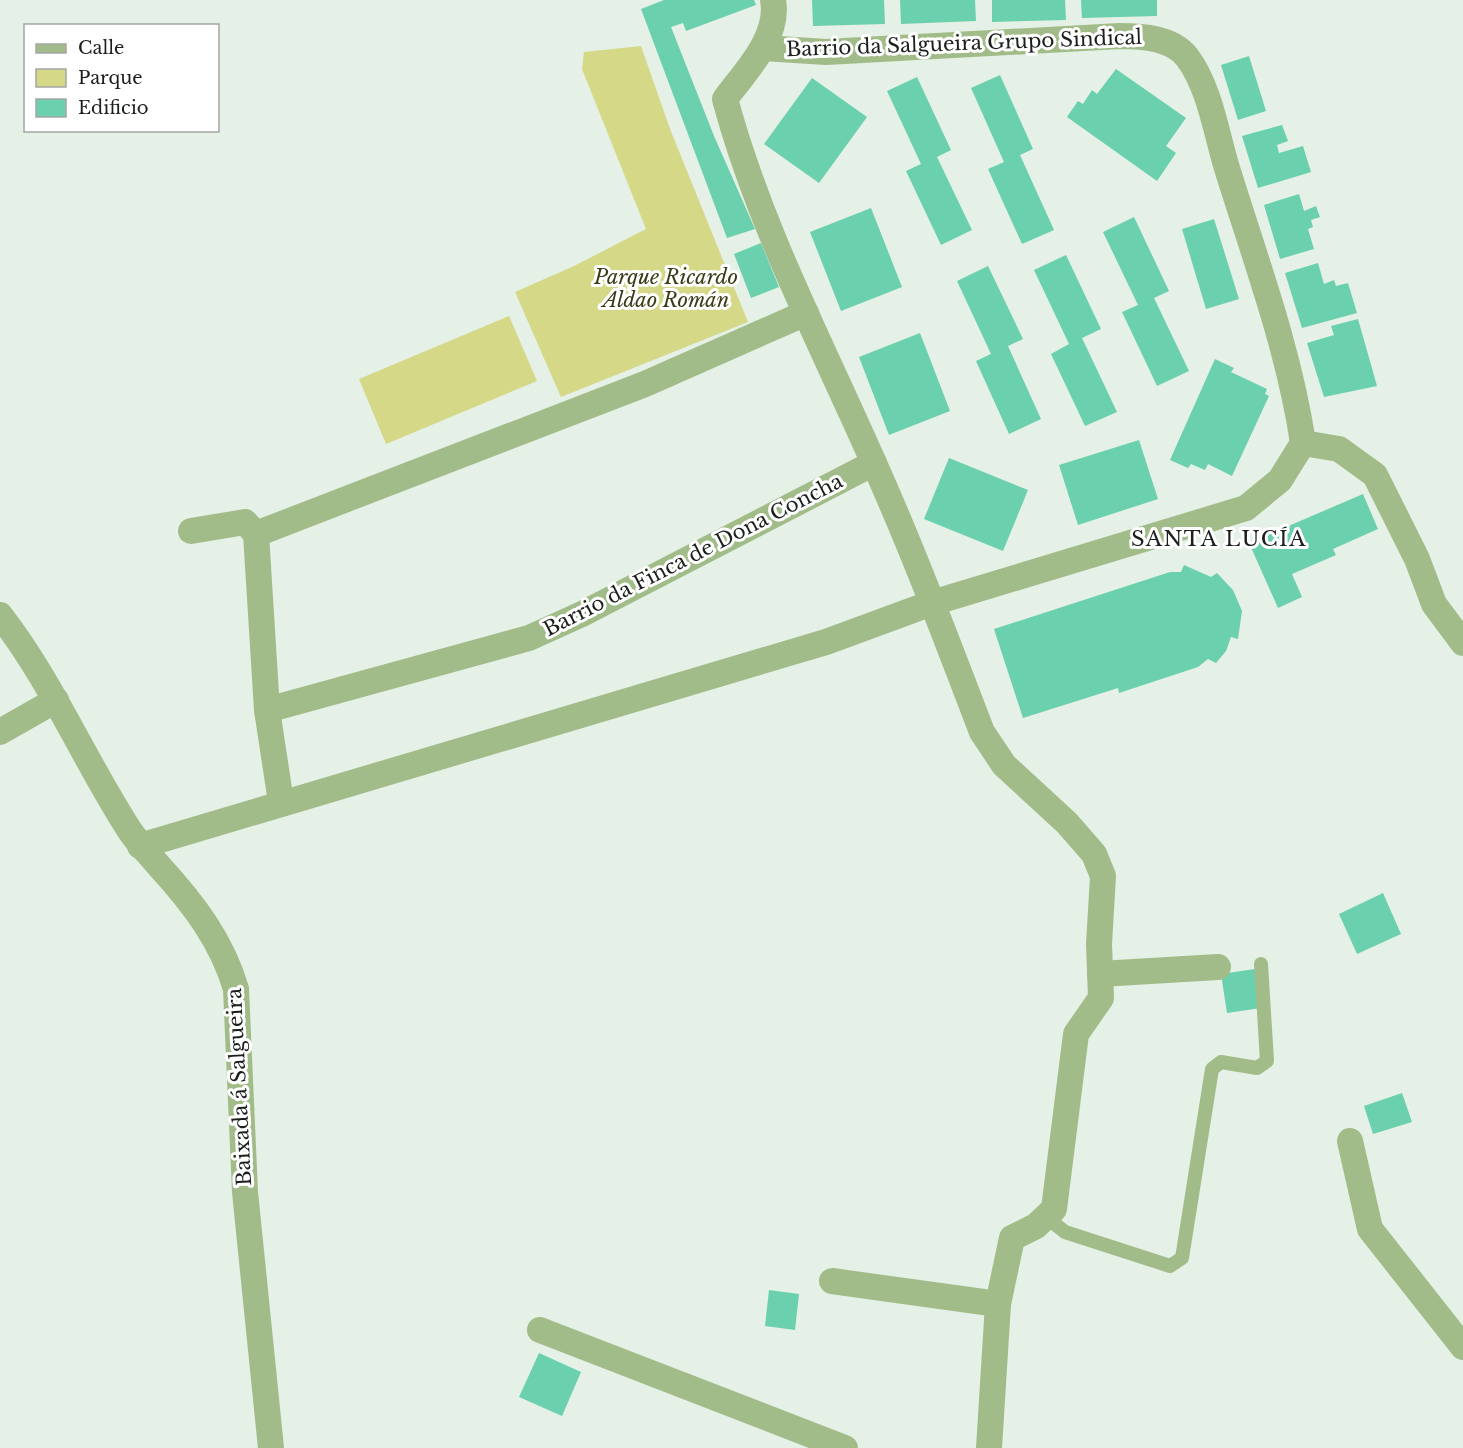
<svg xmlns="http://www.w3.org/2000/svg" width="1463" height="1448" viewBox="0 0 1463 1448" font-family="'Libre Baskerville',serif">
<rect width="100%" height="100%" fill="#e5f0e6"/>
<g fill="#d4d887">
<polygon points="641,46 670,129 748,322 561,397 515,292 574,266 646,229 582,69 584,52"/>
<polygon points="509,316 537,381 386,444 359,379"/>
</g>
<g fill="#6bd0ae">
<polygon points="664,0 754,0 756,5 686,31 683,23 671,27 714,136 755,229 727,238 641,9"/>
<polygon points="812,0 884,0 885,24 813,26"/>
<polygon points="900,0 975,0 976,21 901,24"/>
<polygon points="992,0 1065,0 1066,20 992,22"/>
<polygon points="1081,0 1157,0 1157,16 1082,18"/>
<polygon points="1249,56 1266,111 1238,120 1221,65"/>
<polygon points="1116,69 1186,118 1166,146 1176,153 1157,181 1067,117 1078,101 1083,104 1092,90 1097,94"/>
<polygon points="1000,75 1033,149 1020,155 1054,230 1022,244 988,169 1004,162 971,88"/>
<polygon points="917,77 951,150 937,157 972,230 941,245 906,171 921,164 887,91"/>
<polygon points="812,78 867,117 819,183 764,144"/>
<polygon points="1282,125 1288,141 1277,145 1279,153 1303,146 1311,172 1258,188 1242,136"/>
<polygon points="1299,194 1304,211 1316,206 1320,217 1311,220 1313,227 1308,229 1314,249 1280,259 1264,205"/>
<polygon points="871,208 902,287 841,311 810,232"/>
<polygon points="1134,217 1169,291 1154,298 1189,371 1157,386 1122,312 1138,305 1103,232"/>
<polygon points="1214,219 1239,299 1206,309 1182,229"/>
<polygon points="761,243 779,287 751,298 734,254"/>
<polygon points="1066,255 1101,329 1082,338 1117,412 1085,426 1051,354 1069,344 1034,270"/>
<polygon points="1318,263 1324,284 1334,280 1336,286 1348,283 1357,313 1302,328 1285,273"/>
<polygon points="988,266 1023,339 1008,346 1041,419 1009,434 976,361 991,354 957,281"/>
<polygon points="1358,319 1377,386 1324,397 1307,343 1334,335 1331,326"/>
<polygon points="920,333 950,411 889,435 859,357"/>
<polygon points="1215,359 1234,368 1231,372 1267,389 1265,394 1269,396 1232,476 1208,464 1205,470 1191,464 1188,468 1170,460"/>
<polygon points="1139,440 1158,499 1078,525 1059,465"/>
<polygon points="949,458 1028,490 1003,551 924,519"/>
<polygon points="1363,494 1378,529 1333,549 1336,555 1292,574 1302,597 1278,608 1249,543"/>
<polygon points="1184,565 1211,577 1217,573 1233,590 1242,611 1238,639 1231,637 1226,651 1216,663 1208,659 1198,667 1119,693 1118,688 1023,718 994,629 1170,572 1181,572"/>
<polygon points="1383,893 1401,934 1357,954 1339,914"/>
<polygon points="1255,969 1261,1008 1227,1013 1221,974"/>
<polygon points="1402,1093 1412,1122 1373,1134 1364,1106"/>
<polygon points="769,1290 799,1294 795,1330 765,1326"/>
<polygon points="539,1353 581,1372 562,1416 519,1397"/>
</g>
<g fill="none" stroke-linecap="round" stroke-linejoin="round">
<polyline stroke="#a2bc89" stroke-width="14" points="1046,1217 1065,1232 1170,1266 1182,1258 1212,1069 1221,1062 1257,1068 1267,1061 1261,964"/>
<g stroke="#a2bc89" stroke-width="26">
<path d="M 773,0 C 780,37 745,72 725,99 C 759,225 821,343 873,461 C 913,550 947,641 982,732 L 1004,765 L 1067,823 L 1094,854 L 1103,876 L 1099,944 L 1101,998 L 1076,1034 L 1054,1209 L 1036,1226 L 1012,1238 L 998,1304 L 989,1448"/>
<path d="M 763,48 L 826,52 L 1120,36 C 1143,36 1172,38 1187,57 C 1209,86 1216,131 1226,165 C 1254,256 1289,348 1303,443"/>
<polyline points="1303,443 1339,449 1375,475 1417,559 1434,604 1463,643"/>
<polyline points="191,531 245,522 256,534 645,384 806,313"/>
<polyline points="256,534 267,710 281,802"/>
<path d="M 0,615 C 52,682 84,760 130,831 C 139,844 149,854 159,866 C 193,903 222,941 236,989 L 245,1192 L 271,1448"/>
<polyline points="267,710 529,638 582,614 874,463"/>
<polyline points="0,732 56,700"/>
<polyline points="140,846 826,642 932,603 1246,508 1280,480 1303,443"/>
<polyline points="1100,974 1218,967"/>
<polyline points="1350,1141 1370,1229 1463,1347"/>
<polyline points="832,1281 998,1304"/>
<polyline points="540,1330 845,1448"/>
</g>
</g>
<g text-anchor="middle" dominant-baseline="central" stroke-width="6" stroke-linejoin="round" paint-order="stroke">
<g font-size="20" fill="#1c201d" stroke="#fff">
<text transform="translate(964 43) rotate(-2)">Barrio da Salgueira Grupo Sindical</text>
<text transform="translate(693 555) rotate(-27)">Barrio da Finca de Dona Concha</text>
<text transform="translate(239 1087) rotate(-93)">Baixada á Salgueira</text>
</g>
<g font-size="20" font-style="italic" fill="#3a3b17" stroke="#fff">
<text x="666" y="277">Parque Ricardo<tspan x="666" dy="23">Aldao Román</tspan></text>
</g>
<g font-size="21" letter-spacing="1.5" fill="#1c201d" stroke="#fff">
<text x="1219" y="539">SANTA LUCÍA</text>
</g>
</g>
<rect x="24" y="24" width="195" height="108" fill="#ffffff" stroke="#a4a6a5" stroke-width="1.5"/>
<rect x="36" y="44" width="30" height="9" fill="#a2bc89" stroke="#a4a6a5" stroke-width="1.5"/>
<text x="78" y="54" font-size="18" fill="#1c201d">Calle</text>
<rect x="36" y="69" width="30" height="18" fill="#d4d887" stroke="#a4a6a5" stroke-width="1.5"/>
<text x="78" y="84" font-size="18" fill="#1c201d">Parque</text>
<rect x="36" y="99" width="30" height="18" fill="#6bd0ae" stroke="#a4a6a5" stroke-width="1.5"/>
<text x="78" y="114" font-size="18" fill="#1c201d">Edificio</text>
</svg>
